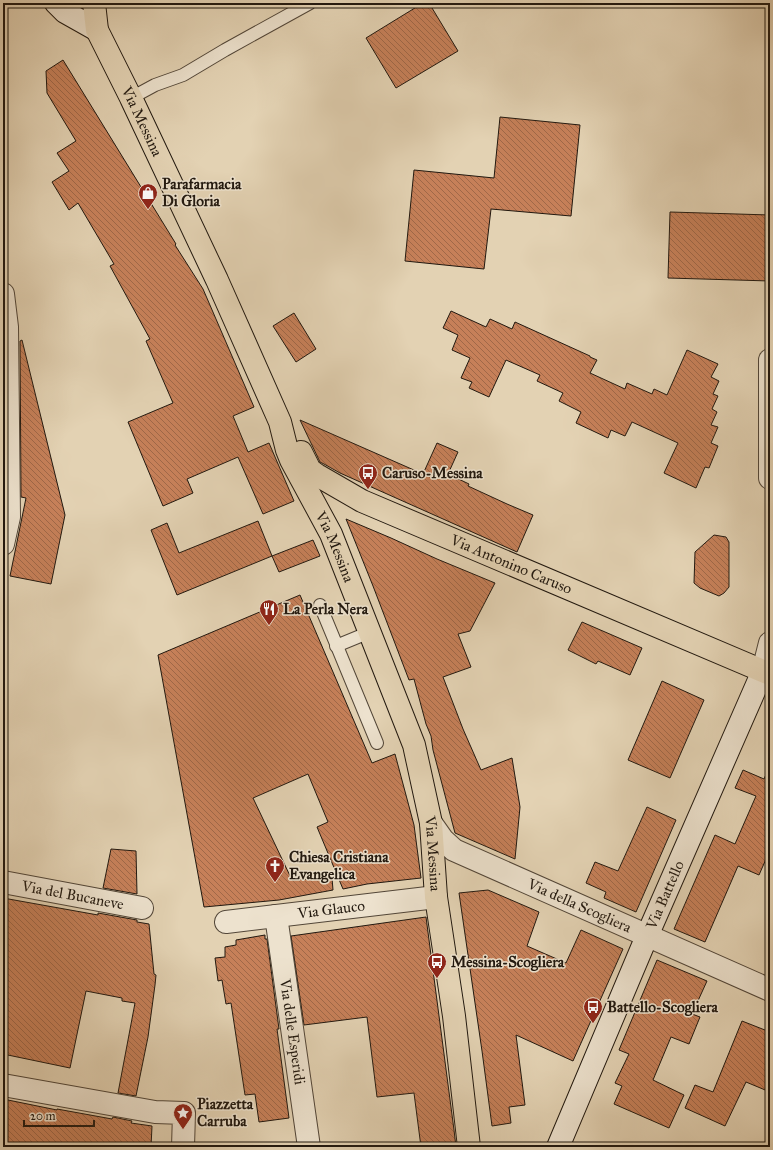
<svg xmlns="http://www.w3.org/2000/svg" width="773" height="1150" viewBox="0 0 773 1150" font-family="'IM FELL Great Primer',serif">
<defs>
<pattern id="building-back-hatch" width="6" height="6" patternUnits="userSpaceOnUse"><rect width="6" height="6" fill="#c68059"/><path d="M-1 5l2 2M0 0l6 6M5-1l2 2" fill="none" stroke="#a06848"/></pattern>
</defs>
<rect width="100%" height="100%" fill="#e3d2b3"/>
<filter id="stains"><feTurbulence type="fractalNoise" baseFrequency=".005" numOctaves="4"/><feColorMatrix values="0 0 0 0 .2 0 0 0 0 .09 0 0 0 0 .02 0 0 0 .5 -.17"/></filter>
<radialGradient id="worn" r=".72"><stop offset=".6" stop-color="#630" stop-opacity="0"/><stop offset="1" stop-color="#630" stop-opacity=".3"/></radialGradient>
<g fill="url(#building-back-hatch)" stroke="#21180f">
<polygon points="423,3 429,3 458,51 396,88 366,38"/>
<polygon points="63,60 176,244 175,245 203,289 254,407 233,416 248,452 269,443 294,501 263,514 238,457 187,479 193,493 163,506 128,422 173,403 146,341 150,339 110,266 114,264 78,203 69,210 52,182 69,171 57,153 76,141 47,93 46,71"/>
<polygon points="500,117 580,125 571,216 491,209 484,269 405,261 414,170 494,178"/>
<polygon points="670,212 770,215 770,281 668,278"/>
<polygon points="451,311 486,327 490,319 512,329 515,322 590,356 590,357 597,360 590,373 625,389 627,383 652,394 654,389 667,395 687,350 718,364 711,377 719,381 713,394 718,396 712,409 717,412 711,425 718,427 711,443 718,446 709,468 705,467 696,488 664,473 678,443 632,422 625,436 611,430 608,438 576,423 581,412 559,401 563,393 537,381 540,375 506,360 489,397 469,388 472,382 461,378 470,358 452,350 458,335 443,328"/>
<polygon points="294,313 316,349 296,362 273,326"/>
<polygon points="22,340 65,515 51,584 10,576 26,498 21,497 20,341"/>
<polygon points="300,420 423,474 437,443 458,452 448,474 469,484 468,486 507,504 533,515 517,552 340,473 324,464 320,462"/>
<polygon points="346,519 391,538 437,559 495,583 470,631 458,634 471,667 443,677 463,729 481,770 512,758 520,807 515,859 455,833 433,750 431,736 426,724 414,679 409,680 373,586"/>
<polygon points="258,521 272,556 177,595 151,530 167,523 179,553"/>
<polygon points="714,535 726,537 729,542 729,587 724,593 719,596 700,588 694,583 695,552"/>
<polygon points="313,540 320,556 279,572 272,556"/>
<polygon points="300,595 372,763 395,754 414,825 421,878 367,884 343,889 317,827 328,822 308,774 253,798 292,880 332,878 333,890 279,900 204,907 158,655"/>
<polygon points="582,622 642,648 630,675 598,661 596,664 568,650"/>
<polygon points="662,681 704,700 670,778 628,760"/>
<polygon points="770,765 770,850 759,875 738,866 705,942 674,929 715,835 735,844 756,796 735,788 743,770 764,779"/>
<polygon points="647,807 676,820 636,912 604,898 606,892 586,883 595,862 618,871"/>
<polygon points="111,849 136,851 137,894 103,888"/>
<polygon points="488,890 539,912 527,946 566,963 581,930 623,949 573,1061 516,1035 525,1105 509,1107 511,1123 492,1126 482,1051 459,893"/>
<polygon points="3,898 98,915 98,913 137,920 137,922 149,924 154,974 156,975 155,985 148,1037 136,1096 118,1093 135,1003 122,1001 122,998 86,991 70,1068 3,1054"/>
<polygon points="426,917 454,1130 456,1147 421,1147 414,1093 377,1097 367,1017 304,1025 291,936"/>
<polygon points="265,935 265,939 267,939 279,1029 277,1029 289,1118 259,1122 255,1094 245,1095 231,1003 226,1004 222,980 218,981 215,958 225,957 225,947 236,945 236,940"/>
<polygon points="657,960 707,981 692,1014 700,1017 689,1044 671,1037 653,1080 684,1095 669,1128 614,1104 622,1086 615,1083 629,1054 619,1050"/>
<polygon points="742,1021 770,1032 770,1092 746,1082 725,1126 685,1108 695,1085 713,1092"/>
<polygon points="3,1099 57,1110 57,1109 112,1119 113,1117 132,1121 131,1123 152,1126 151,1147 3,1147"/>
</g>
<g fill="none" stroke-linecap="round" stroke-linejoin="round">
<defs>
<g id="lane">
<polyline points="131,98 155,85 183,75 225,50 310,3"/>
<polyline points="320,605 377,743"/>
<polyline points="336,646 370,632"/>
</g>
<g id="street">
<polyline points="3,294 7,327 9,517 3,544"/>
<polyline points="770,360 770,478"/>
<polyline points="763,671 770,643"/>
<path id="s1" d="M 431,823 L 443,840 L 454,850 L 770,990"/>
<path id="s2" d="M 3,882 L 142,908"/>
<path id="s3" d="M 276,916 L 309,1147"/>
<path id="s4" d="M 226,922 L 436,897"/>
<polyline points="3,1085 155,1112 184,1113 183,1147"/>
</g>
<g id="secondary">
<polyline points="56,3 65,12 97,30"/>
<path id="s5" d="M 558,1147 L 647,936 L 763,671"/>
</g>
<g id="primary">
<path id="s6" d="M 94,3 L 97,30 L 131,98 L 217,280 L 280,422 L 287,450 L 291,460 L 331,534 L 414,745 L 431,823 L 436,897 L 454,1016 L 469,1147"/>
<path id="s7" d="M 301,452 L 310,470 L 317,475 L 362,501 L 770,674"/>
</g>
</defs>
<use href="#lane" stroke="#524638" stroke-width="14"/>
<use href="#street" stroke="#524638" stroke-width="24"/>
<use href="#secondary" stroke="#21180f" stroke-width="24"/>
<use href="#primary" stroke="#21180f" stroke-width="24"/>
<use href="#lane" stroke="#ede2ce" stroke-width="12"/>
<use href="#street" stroke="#ede2ce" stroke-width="22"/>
<use href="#secondary" stroke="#ede2ce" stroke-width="22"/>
<use href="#primary" stroke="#e3d2b3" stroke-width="22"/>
</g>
<defs>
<symbol id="shop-pin" viewBox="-11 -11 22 30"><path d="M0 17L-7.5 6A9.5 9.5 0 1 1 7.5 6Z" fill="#8f2418" stroke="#ede2ce"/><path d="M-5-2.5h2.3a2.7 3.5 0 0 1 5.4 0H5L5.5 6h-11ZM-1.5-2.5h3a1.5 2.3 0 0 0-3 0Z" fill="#fff"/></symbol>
<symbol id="bus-pin" viewBox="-11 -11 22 30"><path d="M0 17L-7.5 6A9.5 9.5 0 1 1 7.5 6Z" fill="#8f2418" stroke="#ede2ce"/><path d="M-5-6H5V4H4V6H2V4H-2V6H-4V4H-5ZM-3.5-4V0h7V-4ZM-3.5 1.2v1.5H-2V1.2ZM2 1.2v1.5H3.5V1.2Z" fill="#fff"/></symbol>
<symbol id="restaurant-pin" viewBox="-11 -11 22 30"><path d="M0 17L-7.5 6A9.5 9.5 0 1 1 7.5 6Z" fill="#8f2418" stroke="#ede2ce"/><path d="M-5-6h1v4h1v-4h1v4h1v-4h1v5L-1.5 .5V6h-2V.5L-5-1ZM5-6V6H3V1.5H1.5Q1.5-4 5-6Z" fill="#fff"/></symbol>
<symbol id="church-pin" viewBox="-11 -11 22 30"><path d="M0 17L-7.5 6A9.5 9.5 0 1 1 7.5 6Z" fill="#8f2418" stroke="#ede2ce"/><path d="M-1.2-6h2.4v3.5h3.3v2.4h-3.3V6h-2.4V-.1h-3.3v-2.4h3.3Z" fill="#fff"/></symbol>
<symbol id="sight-pin" viewBox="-11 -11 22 30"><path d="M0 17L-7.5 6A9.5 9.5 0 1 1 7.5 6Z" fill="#8f2418" stroke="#ede2ce"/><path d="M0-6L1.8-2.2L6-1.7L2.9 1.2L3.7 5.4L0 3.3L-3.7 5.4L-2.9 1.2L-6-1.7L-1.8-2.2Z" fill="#fff"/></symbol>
</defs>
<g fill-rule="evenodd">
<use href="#shop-pin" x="137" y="182" width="22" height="30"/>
<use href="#bus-pin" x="357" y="462" width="22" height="30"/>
<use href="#restaurant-pin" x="258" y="598" width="22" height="30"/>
<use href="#church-pin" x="264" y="855" width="22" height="30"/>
<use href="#bus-pin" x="426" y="951" width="22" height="30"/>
<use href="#bus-pin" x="582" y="996" width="22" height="30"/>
<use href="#sight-pin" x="172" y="1102" width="22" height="30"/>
</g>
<g text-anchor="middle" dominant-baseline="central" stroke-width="3" stroke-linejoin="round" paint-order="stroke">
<g font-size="15" fill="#21180f" stroke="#ede2ce">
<text stroke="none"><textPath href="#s6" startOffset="129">Via Messina</textPath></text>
<text stroke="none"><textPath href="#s6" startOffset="597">Via Messina</textPath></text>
<text stroke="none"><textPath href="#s7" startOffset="243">Via Antonino Caruso</textPath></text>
<text stroke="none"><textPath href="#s6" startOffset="921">Via Messina</textPath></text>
<text stroke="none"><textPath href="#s2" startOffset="71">Via del Bucaneve</textPath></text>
<text stroke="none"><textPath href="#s5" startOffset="274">Via Battello</textPath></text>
<text stroke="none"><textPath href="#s1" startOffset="173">Via della Scogliera</textPath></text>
<text stroke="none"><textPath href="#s4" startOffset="106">Via Glauco</textPath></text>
<text stroke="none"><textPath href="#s3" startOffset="117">Via delle Esperidi</textPath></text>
</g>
<g font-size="15" font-weight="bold" fill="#21180f" stroke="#ede2ce" text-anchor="start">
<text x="162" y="184">Parafarmacia<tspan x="162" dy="17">Di Gloria</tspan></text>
<text x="382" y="473">Caruso-Messina</text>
<text x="283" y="609">La Perla Nera</text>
<text x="289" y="857">Chiesa Cristiana<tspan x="289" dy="17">Evangelica</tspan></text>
<text x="451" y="962">Messina-Scogliera</text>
<text x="607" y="1007">Battello-Scogliera</text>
<text x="197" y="1104">Piazzetta<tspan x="197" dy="17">Carruba</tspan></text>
</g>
</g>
<rect width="773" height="1150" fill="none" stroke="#e3d2b3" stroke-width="16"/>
<rect x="4" y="4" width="765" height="1142" fill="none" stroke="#21180f" stroke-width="2"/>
<rect x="8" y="8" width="757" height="1134" fill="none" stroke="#21180f"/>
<path d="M24 1120v6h70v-6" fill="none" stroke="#21180f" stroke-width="2"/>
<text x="30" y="1120" font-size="12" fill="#21180f" stroke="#ede2ce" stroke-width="3" paint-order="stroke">20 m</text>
<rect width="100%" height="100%" filter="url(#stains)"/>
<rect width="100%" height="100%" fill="url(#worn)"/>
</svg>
